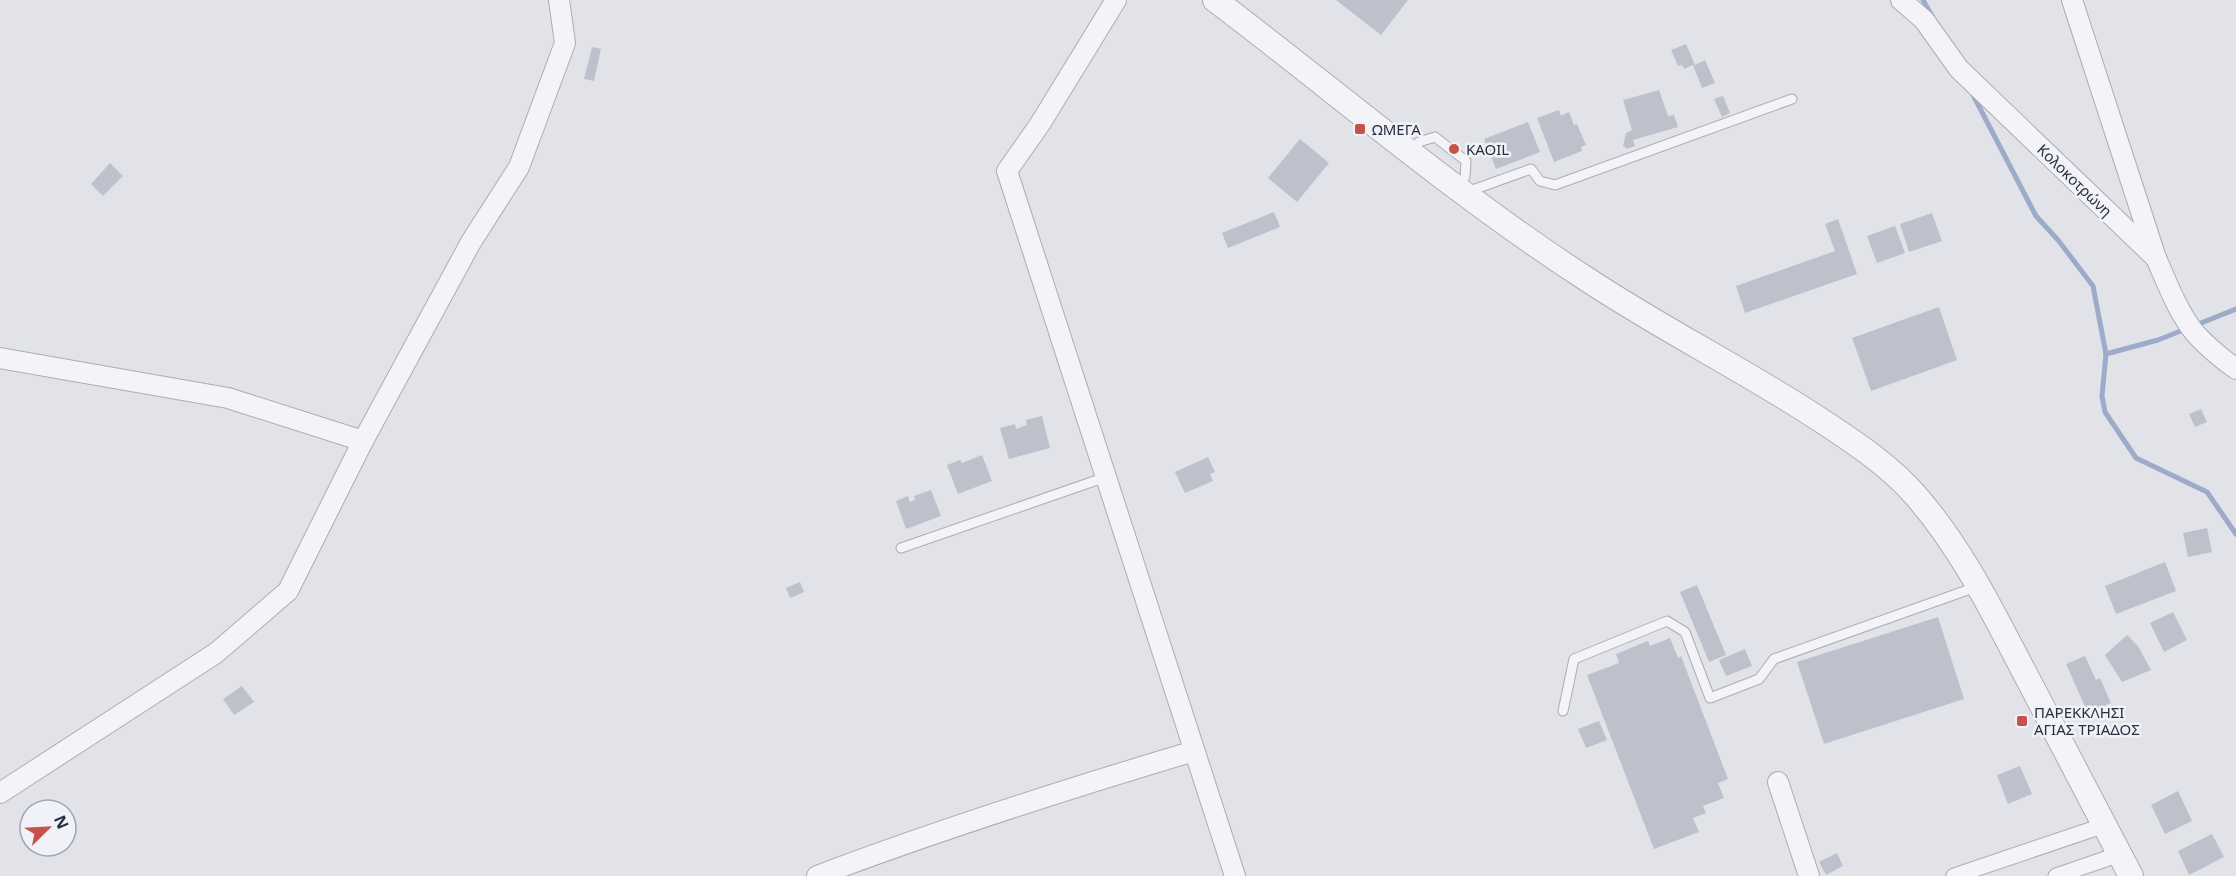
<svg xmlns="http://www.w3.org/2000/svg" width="2236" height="876" viewBox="0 0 2236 876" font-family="'Noto Sans',sans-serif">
<rect width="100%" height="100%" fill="#e1e3e9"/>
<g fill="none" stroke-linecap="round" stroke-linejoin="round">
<g stroke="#9daac8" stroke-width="5">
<polyline points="1923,0 1932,16"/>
<polyline points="1971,91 2036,216 2058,240 2093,286 2106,354 2102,396 2105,412 2136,458 2207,492 2236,534"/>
<polyline points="2106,354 2158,340 2236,309"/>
</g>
</g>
<g fill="#bec1cc">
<polygon points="1336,0 1408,0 1381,35"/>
<polygon points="1686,44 1695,65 1705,60 1715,83 1702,88 1693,65 1684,69 1682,65 1678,66 1671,50"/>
<polygon points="592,47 601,49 594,81 584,79"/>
<polygon points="1659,90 1668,116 1674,115 1678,127 1633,140 1635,146 1627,149 1623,146 1626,133 1632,130 1623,100"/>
<polygon points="1723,96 1730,113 1722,117 1714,99"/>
<polygon points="1559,110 1561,116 1569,112 1574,125 1577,124 1586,145 1581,147 1582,151 1554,162 1537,118"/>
<polygon points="1528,122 1540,152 1496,169 1484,139"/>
<polygon points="1300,139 1329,163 1297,202 1268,178"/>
<polygon points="110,163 123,176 103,196 91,184"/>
<polygon points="1274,212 1280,227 1228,248 1222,233"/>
<polygon points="1932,213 1942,241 1909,252 1900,224"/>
<polygon points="1838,219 1857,274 1745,313 1736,286 1835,251 1825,224"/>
<polygon points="1895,226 1905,253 1877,263 1867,236"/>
<polygon points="1939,307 1957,360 1871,391 1852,338"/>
<polygon points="2201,409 2207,422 2195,427 2189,414"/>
<polygon points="1042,416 1050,448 1009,459 1000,428 1015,424 1016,429 1027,425 1026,420"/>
<polygon points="982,455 992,481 958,494 947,465 960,460 962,463"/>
<polygon points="1208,457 1215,472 1210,474 1213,481 1185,493 1175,472"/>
<polygon points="931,490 941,516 906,529 896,501 908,496 910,502 915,500 914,496"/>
<polygon points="2207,528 2212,552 2188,557 2183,533"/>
<polygon points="2165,562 2176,591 2116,614 2105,586"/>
<polygon points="800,582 804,592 790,598 786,588"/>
<polygon points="1697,585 1726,655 1709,662 1680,592"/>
<polygon points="2173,612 2187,640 2164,652 2150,623"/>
<polygon points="1938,617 1964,699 1824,744 1797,662"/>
<polygon points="2127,635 2138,646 2151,670 2122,682 2105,655"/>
<polygon points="1670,638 1678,658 1681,656 1728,779 1718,783 1724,798 1703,806 1706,813 1693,818 1699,832 1654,849 1587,675 1619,663 1616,654 1648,641 1650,646"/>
<polygon points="1745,649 1752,666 1726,676 1719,660"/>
<polygon points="2085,656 2096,680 2100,678 2111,703 2088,713 2066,664"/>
<polygon points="242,686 254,702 234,715 223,699"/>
<polygon points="1599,721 1607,740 1586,748 1578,729"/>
<polygon points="2020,766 2032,794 2008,804 1997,775"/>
<polygon points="2178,791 2192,821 2165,834 2151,805"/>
<polygon points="2212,834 2224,857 2189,875 2178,851"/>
<polygon points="1837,853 1843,866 1826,875 1819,862"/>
</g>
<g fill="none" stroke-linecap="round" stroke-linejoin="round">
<defs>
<g id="service">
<polyline points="1419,142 1435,137 1466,161 1465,177"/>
<polyline points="1467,192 1531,169 1540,181 1555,185 1792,99"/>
<polyline points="901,548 1106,477"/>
<polyline points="1563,711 1574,659 1667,621 1685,632 1710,698 1759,679 1774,659 1976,587"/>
</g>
<g id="pedestrian">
<polyline points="1954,876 2105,825"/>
<polyline points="2056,876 2120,854"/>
</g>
<g id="minor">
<polyline points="1116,0 1040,124 1007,171 1235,876"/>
<polyline points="1901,0 1924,20 1959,69 2156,258"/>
<path d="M 2072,0 L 2156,258 C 2167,283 2177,310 2194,332 C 2206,346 2221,358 2236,369"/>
<polyline points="0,358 228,398 363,441"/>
<polyline points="1778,782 1809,876"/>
<polyline points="0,793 216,653 288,591 363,441 471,242 519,167 565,43 559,0"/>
<path d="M 817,876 C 941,829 1067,789 1194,751"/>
</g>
<path id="tertiary" d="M 1215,0 C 1338,93 1455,194 1585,278 C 1663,330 1747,371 1825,423 C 1857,444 1891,467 1916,496 C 1965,552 1997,621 2031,685 C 2064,749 2098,812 2131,876"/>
</defs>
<use href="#service" stroke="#aaadb6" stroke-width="11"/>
<use href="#pedestrian" stroke="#aaadb6" stroke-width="17"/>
<use href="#minor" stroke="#aaadb6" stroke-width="22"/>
<use href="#tertiary" stroke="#aaadb6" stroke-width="26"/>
<use href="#service" stroke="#f4f4f8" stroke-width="9"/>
<use href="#pedestrian" stroke="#f4f4f8" stroke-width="15"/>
<use href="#minor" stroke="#f4f4f8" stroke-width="20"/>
<use href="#tertiary" stroke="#f4f4f8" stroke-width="24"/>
</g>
<g fill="#c9514b" stroke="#f1f2f7" stroke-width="2">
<rect x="1354" y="123" width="12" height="12" rx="3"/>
<circle cx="1454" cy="149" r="6"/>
<rect x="2016" y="715" width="12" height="12" rx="3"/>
</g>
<g text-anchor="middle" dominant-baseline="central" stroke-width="5" stroke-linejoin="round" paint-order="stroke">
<g font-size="15" fill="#2a2e40" stroke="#f1f2f7" text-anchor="start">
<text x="1372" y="129">ΩΜΕΓΑ</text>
<text x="1466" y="149">KAOIL</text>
<text x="2034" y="712">ΠΑΡΕΚΚΛΗΣΙ<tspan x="2034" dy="17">ΑΓΙΑΣ ΤΡΙΑΔΟΣ</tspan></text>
</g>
<g font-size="15" fill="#2a2e40" stroke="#f1f2f7">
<text transform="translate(2075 180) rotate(44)">Κολοκοτρώνη</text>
</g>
</g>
<g transform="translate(48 828) rotate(66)"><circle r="28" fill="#f1f2f7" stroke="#a1a4ae" stroke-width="1.5"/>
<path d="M0-4.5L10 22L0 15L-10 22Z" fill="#c9514b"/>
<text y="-9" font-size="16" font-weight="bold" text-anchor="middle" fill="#2a2e40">N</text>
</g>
</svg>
